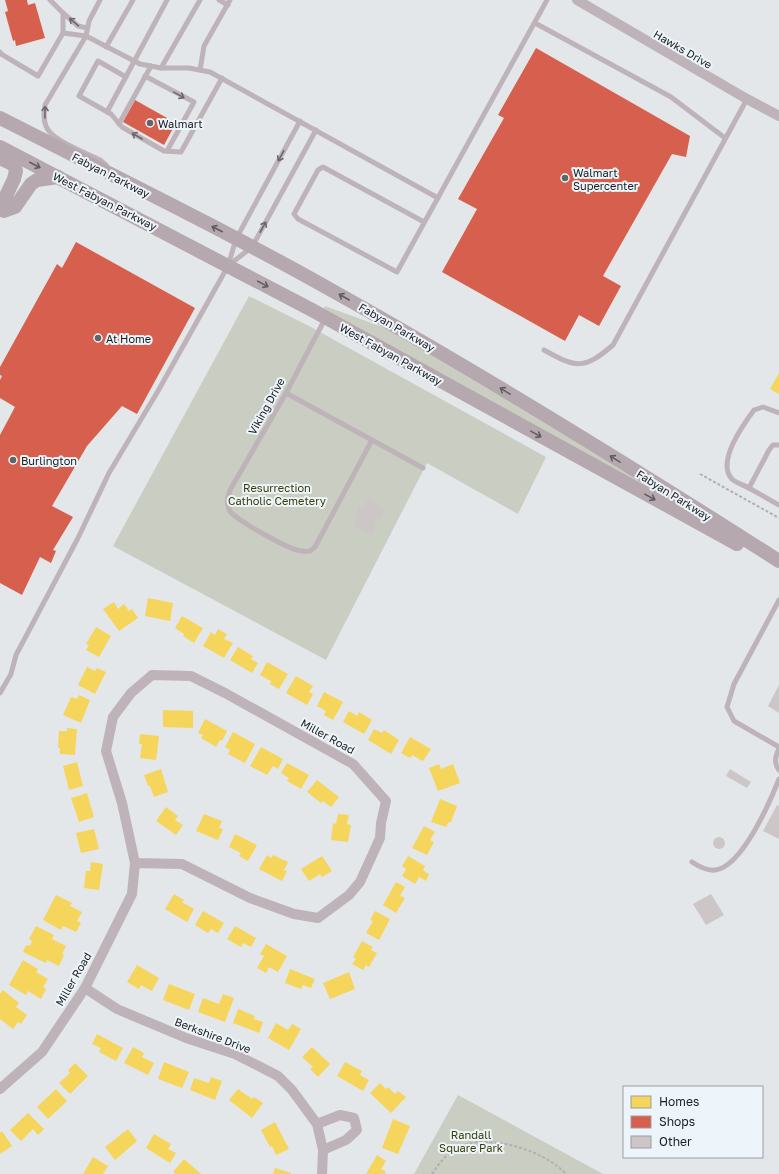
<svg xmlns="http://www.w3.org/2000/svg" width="779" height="1174" viewBox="0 0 779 1174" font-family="'Golos Text',sans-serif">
<rect width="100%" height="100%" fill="#e3e7ea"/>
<g fill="#cacec2">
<polygon points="249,296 309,326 546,457 518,514 427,463 326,660 113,546"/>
<polygon points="325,306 407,336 702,519 323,310"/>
<polygon points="458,1095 603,1174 414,1174"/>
</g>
<g fill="#f6d55c">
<polygon points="779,373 779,394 770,389"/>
<polygon points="148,598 173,603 170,621 145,616"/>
<polygon points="114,602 118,609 124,604 129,611 132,609 138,618 119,631 103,609"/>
<polygon points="182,616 203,628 194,643 183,636 184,634 175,628"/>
<polygon points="96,627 111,636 99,657 86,650 89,645 86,644"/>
<polygon points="218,629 227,634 224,639 233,643 224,658 203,646 211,632 215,635"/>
<polygon points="238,647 253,656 251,659 258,663 252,673 230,660"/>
<polygon points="267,662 288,674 279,689 270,684 271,681 260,675"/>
<polygon points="87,667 95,671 97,668 106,672 95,694 78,685"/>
<polygon points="296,676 313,686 309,692 313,694 307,705 286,693"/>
<polygon points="324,692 343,702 333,720 324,715 326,711 317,706"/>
<polygon points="79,695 90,700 81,723 63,715 71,697 77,699"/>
<polygon points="163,710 193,711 193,728 163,727"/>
<polygon points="349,711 357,716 359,712 372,720 364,734 343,722"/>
<polygon points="205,719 227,731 222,741 220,740 216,747 201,738 203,735 198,733"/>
<polygon points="67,728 77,729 75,755 60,754 60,748 58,748 59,731 67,731"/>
<polygon points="374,729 382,733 384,730 399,740 391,754 368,740"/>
<polygon points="233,732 255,744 245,763 228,754 230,750 225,747"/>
<polygon points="140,734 159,736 156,760 140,758 142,744 139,744"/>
<polygon points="410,737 431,749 423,761 412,755 410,758 401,753"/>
<polygon points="261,747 283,759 278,769 273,766 267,775 250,766"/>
<polygon points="77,762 83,786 69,790 63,766"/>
<polygon points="287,763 309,775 301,789 287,781 289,778 281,773"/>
<polygon points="439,764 441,769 453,764 460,783 438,791 429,768"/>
<polygon points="161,769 168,792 154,797 150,786 148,786 144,775"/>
<polygon points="317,780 339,797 331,807 323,801 321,803 307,792"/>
<polygon points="87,793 94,817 79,822 71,798"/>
<polygon points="440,799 457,806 451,822 449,822 446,827 431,822"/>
<polygon points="166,807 178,816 175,820 183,825 176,835 156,821"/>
<polygon points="204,814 222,821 219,828 223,829 218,840 196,831"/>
<polygon points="338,814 349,815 347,824 351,825 348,842 331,840 333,823 336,824"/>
<polygon points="424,826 435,832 430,840 434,842 427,855 412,848"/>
<polygon points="94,829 99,849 81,853 76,833"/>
<polygon points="235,834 257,845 248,861 239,856 241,853 229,847"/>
<polygon points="267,855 271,858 273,855 288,862 284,870 287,871 282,881 259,869"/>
<polygon points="322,856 332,871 322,877 320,874 309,881 301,869"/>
<polygon points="408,856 425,866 423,870 429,874 426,881 419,877 415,884 402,876 406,869 402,866"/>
<polygon points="91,862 103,864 99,890 84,888 86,871 90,871"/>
<polygon points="396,882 405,887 400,896 405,898 396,913 383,905"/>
<polygon points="174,894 184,900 182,902 194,909 187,922 165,909"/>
<polygon points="56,895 72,903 70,906 82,912 77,921 81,923 76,932 63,926 61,930 43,920"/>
<polygon points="203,911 224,923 218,933 211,929 208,933 195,925"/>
<polygon points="375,911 390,919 379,940 366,933 373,921 370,920"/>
<polygon points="36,926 54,935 52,939 66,946 62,954 64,955 59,966 47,960 46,963 23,952 26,945 30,946 32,941 29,939"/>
<polygon points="235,926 256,938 251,947 243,943 241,947 227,939"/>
<polygon points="362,941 373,947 371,950 377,953 369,967 366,965 363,970 352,964 356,959 353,957"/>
<polygon points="266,944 287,956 278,972 269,967 266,973 257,968 264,956 260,954"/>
<polygon points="23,960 38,969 36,972 48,979 43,987 46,989 41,999 28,991 26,995 9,985"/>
<polygon points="137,965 159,978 152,991 141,985 139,989 127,982"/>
<polygon points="290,969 315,979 311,988 303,985 301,989 285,983"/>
<polygon points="349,972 355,989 330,999 323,983"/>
<polygon points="169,984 195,994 189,1010 163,1000"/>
<polygon points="3,990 19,1003 16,1007 27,1015 21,1024 18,1022 13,1029 0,1019 0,994"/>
<polygon points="223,994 234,998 225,1022 198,1012 203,998 219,1004"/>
<polygon points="238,1009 255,1016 254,1019 263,1022 259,1033 233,1023"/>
<polygon points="276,1023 288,1030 292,1024 301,1029 289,1050 268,1038"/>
<polygon points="97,1034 123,1048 116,1061 99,1052 101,1048 92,1044"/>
<polygon points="133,1047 144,1053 142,1057 154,1063 148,1075 124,1063"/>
<polygon points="312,1047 330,1064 318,1077 310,1069 313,1067 302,1057"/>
<polygon points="164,1062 189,1072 182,1088 158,1079"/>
<polygon points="345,1062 362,1071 360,1075 369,1080 363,1091 337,1076"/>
<polygon points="75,1063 88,1076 70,1094 59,1083 70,1073 68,1070"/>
<polygon points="211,1077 222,1081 215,1100 190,1090 194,1078 209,1083"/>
<polygon points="380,1083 386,1089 388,1087 395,1094 398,1091 406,1097 391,1113 370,1093"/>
<polygon points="56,1089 67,1101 48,1119 37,1107"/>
<polygon points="238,1089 252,1099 254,1097 263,1103 252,1118 229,1100"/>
<polygon points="28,1113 44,1129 38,1135 33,1129 21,1141 10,1130"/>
<polygon points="393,1119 410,1126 398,1154 382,1148"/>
<polygon points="275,1122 289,1149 276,1155 272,1146 270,1147 261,1130"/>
<polygon points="128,1129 137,1141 115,1160 105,1147"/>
<polygon points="2,1131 12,1146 0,1154 0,1133"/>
<polygon points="154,1134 171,1144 168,1149 176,1153 170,1163 146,1148"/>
<polygon points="377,1155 386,1161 381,1169 386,1172 385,1174 366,1174"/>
<polygon points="93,1157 108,1166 103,1174 83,1174"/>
<polygon points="184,1159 201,1174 175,1174 173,1172"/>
<polygon points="275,1168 291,1173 291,1174 273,1174"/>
</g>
<g fill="#d6604d">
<polygon points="5,0 27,0 28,5 35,3 45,38 16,46 15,40 13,41 5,12 8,11"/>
<polygon points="536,48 690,136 686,157 672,154 603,276 621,286 599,326 579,315 565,341 442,272 477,209 458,199 504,118 498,115"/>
<polygon points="135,100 176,123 164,145 123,122"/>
<polygon points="76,242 195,308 137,414 122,406 87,446 52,506 73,517 53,550 56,551 51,563 40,557 22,595 0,583 0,435 15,407 0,398 0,380 2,376 0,375 0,367 57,264 62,268"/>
</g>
<g fill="#ccc7c6">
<polygon points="368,499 385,508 380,519 376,517 373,522 377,524 371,535 353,526 359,516 355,514 359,506 363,508"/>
<polygon points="779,685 779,713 768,706"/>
<polygon points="730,769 751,782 747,788 726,776"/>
<polygon points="777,805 779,806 779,839 763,831"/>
<circle cx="719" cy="843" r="6"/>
<polygon points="711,894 724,915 706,925 693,904"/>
</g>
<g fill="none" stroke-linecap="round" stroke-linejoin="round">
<g stroke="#b3aeb2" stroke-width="2" stroke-dasharray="3 2" stroke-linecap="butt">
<polyline points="700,474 779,518"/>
<path d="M 432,1174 C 438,1165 445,1155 455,1149 C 485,1131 544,1150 566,1174"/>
</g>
<g stroke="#beb3b9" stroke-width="5">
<path d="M 100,0 L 89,21 L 86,36 L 45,105 C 44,112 43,119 46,126 C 50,140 87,153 100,160 L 106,165"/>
<polyline points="219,0 228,5"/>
<polyline points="63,13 78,26 87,28"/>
<polyline points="535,23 671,97 725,138"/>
<polyline points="63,33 86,36 140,64 161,68 189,68 210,72 438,198"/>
<polyline points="106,47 133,0"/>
<polyline points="0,52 1,54 38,76 63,33 63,13 50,0"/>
<polyline points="161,68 200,0"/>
<polyline points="200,70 204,46 230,0"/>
<polyline points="145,76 194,102 167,151"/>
<polyline points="126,77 98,61 79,96 111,114 122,127 164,151 181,152 222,78"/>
<polyline points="107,112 167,0"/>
<polyline points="119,124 151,66"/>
<polyline points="424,222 323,167 318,170 294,214 298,219 397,272 547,0"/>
<polyline points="229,265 252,247 316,130"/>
<path d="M 325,319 L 286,393 L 230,490 C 227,498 226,504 230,511 C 236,520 285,547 297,550 C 302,552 305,551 310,551 L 315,547 L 372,440"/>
<path d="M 544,350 C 576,368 584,370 613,345 L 747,99"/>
<polyline points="286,393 423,468"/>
<polyline points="779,445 773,445 769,450 749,488 779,505"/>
<path d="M 749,488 C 744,485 736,483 732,479 C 716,462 743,425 754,410 L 763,407 L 779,413"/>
<polyline points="779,600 734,684 727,707 734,721 779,747"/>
<polyline points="0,693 11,674 16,655 78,538 109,473 158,391 228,266 236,239 300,121"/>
<path d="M 779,748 C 776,756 773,762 779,770"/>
<path d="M 692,862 C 698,866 707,871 715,870 C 742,867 770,802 779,779"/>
</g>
<g stroke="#beb3b9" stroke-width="10">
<polyline points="577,0 747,99 779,116"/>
<polyline points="85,988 117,1009 186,1038 235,1054 278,1076 292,1090 317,1124 323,1150 322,1174"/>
<polyline points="0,1089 42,1052 85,988 132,894 135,863 122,803 106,751 113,717 131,693 152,675 191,676 225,693 353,764 386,801 381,823 380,838 360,882 349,895 318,918 294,914 250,898 182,864 135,863"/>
<polyline points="317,1124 340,1115 354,1118 357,1130 346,1140 323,1150"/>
</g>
<g stroke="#b5a9af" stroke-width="14">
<path d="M 0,118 C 114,176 229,232 340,295 C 489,378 635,469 779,561"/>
<polyline points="0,147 312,310 737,544"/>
<polyline points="0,158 14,165 16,171 14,179 5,198 4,211 15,207 31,184 37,180 58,177"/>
</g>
</g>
<defs><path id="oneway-shaft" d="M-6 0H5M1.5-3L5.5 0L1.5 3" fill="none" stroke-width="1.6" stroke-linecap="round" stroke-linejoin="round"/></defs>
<g stroke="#6c686c">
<use href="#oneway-shaft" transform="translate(74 22) rotate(-140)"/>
<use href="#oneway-shaft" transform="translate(179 95) rotate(29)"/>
<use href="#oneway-shaft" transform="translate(45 112) rotate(-89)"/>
<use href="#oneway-shaft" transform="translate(137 136) rotate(-150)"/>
<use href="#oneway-shaft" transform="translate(281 156) rotate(118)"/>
<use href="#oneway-shaft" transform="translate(263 227) rotate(-61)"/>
</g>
<g stroke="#605d60">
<use href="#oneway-shaft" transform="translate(35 165) rotate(27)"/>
<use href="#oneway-shaft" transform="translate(217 229) rotate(-153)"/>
<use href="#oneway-shaft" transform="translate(263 284) rotate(28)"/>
<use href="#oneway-shaft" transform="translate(344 297) rotate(-150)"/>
<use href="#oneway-shaft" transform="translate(505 391) rotate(-148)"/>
<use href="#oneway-shaft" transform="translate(536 434) rotate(29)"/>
<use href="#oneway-shaft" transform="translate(615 459) rotate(-148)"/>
<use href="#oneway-shaft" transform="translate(650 497) rotate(29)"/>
</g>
<g fill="#616467" stroke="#edf4fa" stroke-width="1.5">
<circle cx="150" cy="123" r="4"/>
<circle cx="565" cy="178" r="4"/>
<circle cx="98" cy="338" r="4"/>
<circle cx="13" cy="460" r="4"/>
</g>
<g text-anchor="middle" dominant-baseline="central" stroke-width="4" stroke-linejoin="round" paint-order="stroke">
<g font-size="11" fill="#1b1e20" stroke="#edf4fa">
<text transform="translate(683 49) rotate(30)">Hawks Drive</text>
<text transform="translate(111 175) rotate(27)">Fabyan Parkway</text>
<text transform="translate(105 201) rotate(27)">West Fabyan Parkway</text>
<text transform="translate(397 327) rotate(30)">Fabyan Parkway</text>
<text transform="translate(391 354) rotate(29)">West Fabyan Parkway</text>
<text transform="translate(266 406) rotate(-61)">Viking Drive</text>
<text transform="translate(674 495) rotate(32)">Fabyan Parkway</text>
<text transform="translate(328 736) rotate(29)">Miller Road</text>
<text transform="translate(73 979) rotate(-60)">Miller Road</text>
<text transform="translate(213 1035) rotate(21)">Berkshire Drive</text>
</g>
<g font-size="11" fill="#1b1e20" stroke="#edf4fa" text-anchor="start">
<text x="158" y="123">Walmart</text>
<text x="573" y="172">Walmart<tspan x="573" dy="13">Supercenter</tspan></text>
<text x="106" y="338">At Home</text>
<text x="21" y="460">Burlington</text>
</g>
<g font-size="11" fill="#373e05" stroke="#edf4fa">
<text x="277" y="487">Resurrection<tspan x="277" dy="13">Catholic Cemetery</tspan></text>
<text x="471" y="1134">Randall<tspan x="471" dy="13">Square Park</tspan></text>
</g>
</g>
<rect x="623" y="1086" width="140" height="72" fill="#edf4fa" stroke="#999ea3"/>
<rect x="631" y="1096" width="20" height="12" fill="#f6d55c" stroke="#999ea3"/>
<text x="659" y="1106" font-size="12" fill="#1b1e20">Homes</text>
<rect x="631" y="1116" width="20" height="12" fill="#d6604d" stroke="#999ea3"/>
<text x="659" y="1126" font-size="12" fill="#1b1e20">Shops</text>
<rect x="631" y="1136" width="20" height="12" fill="#ccc7c6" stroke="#999ea3"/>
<text x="659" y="1146" font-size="12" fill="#1b1e20">Other</text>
</svg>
